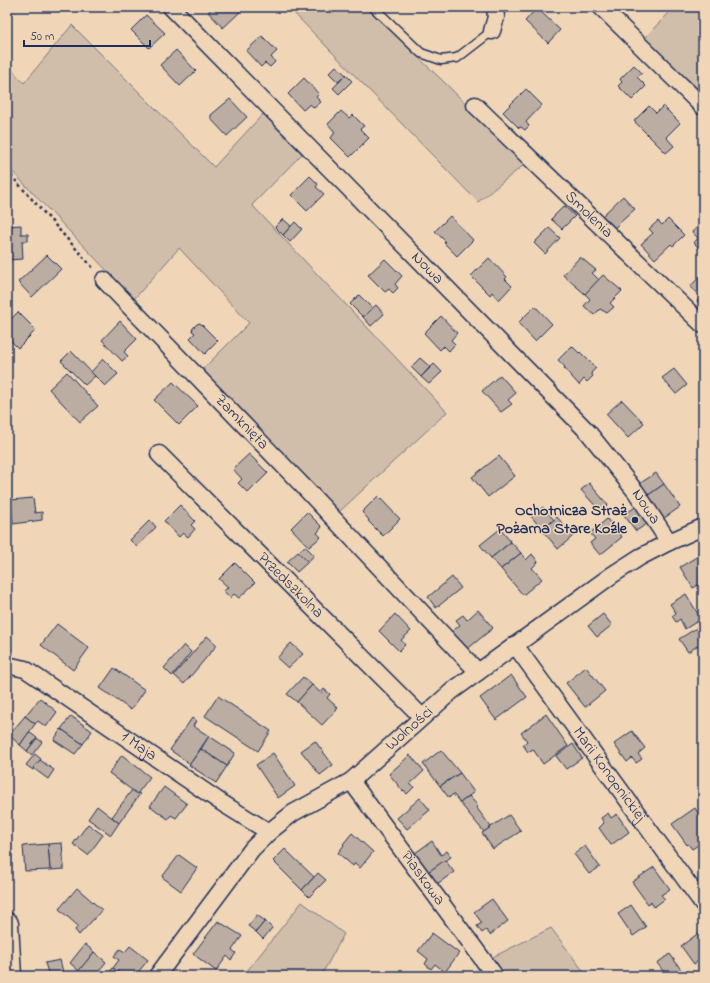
<svg xmlns="http://www.w3.org/2000/svg" width="710" height="983" viewBox="0 0 710 983" font-family="'Indie Flower',sans-serif">
<rect width="100%" height="100%" fill="#f0d6b7"/>
<filter id="ink" filterUnits="userSpaceOnUse"><feTurbulence type="fractalNoise" baseFrequency=".025" numOctaves="2"/><feDisplacementMap in="SourceGraphic" scale="8" xChannelSelector="R" yChannelSelector="G"/><feConvolveMatrix kernelMatrix="1 2 1 2 8 2 1 2 1" color-interpolation-filters="sRGB"/></filter>
<g filter="url(#ink)">
<g fill="#d1beaa" stroke="#767684">
<polygon points="288,7 366,7 445,83 526,163 478,202"/>
<polygon points="675,7 703,7 703,93 643,39"/>
<polygon points="72,25 214,167 263,114 302,154 252,205 447,412 339,512 202,370 249,323 179,248 134,299 7,166 7,65 24,83"/>
<polygon points="302,902 344,934 321,976 243,976"/>
<polygon points="551,928 587,976 505,976 491,958"/>
</g>
<g fill="#bbada1" stroke="#1b2f5e">
<polygon points="211,7 234,7 240,12 223,28 208,12 212,8"/>
<polygon points="537,8 560,30 548,43 525,21"/>
<polygon points="146,15 165,33 149,48 131,30"/>
<polygon points="262,36 277,51 271,57 275,62 270,67 265,63 261,67 246,51"/>
<polygon points="176,50 196,71 180,86 160,65"/>
<polygon points="634,65 642,73 637,77 646,86 632,100 618,86 622,82 620,79"/>
<polygon points="336,66 346,75 338,82 329,73"/>
<polygon points="346,75 352,81 339,94 333,88"/>
<polygon points="304,78 319,94 316,97 321,102 314,108 310,104 303,110 288,94"/>
<polygon points="526,89 542,105 526,122 529,126 525,130 521,127 519,128 503,112"/>
<polygon points="230,99 247,117 227,136 211,119 211,115"/>
<polygon points="649,106 656,113 663,106 680,123 666,137 674,146 666,153 634,121"/>
<polygon points="341,111 349,118 353,115 364,126 360,129 369,138 350,157 331,138 335,132 328,124"/>
<polygon points="310,176 318,184 316,187 324,194 307,211 291,195"/>
<polygon points="623,196 635,209 612,230 601,217"/>
<polygon points="564,206 575,216 562,229 551,219"/>
<polygon points="450,216 473,240 457,256 444,243 446,242 435,231"/>
<polygon points="283,219 291,226 283,235 275,227"/>
<polygon points="668,219 684,235 673,246 671,244 655,259 641,244 653,233 649,229 658,221 662,225"/>
<polygon points="295,222 302,229 290,242 283,235"/>
<polygon points="703,222 703,252 694,243 698,238 692,232"/>
<polygon points="21,225 21,234 28,234 28,241 22,241 23,259 7,260 7,226"/>
<polygon points="549,228 560,238 545,254 534,243"/>
<polygon points="47,255 61,269 32,297 18,282"/>
<polygon points="580,257 596,270 592,273 599,280 585,294 563,275"/>
<polygon points="489,258 507,277 505,279 512,286 499,300 492,292 490,295 471,276"/>
<polygon points="385,259 402,276 395,284 398,288 393,293 389,289 385,292 368,275"/>
<polygon points="603,275 622,291 610,303 614,307 607,313 600,309 594,315 584,306 590,299 585,294"/>
<polygon points="701,275 703,278 703,307 697,301 701,297 690,287"/>
<polygon points="359,295 372,308 363,317 350,304"/>
<polygon points="376,305 384,314 371,326 363,317"/>
<polygon points="535,306 552,324 535,341 518,323"/>
<polygon points="18,312 36,330 18,348 7,337 7,323"/>
<polygon points="441,316 457,333 451,340 455,344 449,351 444,346 440,350 424,333"/>
<polygon points="120,321 137,339 124,352 128,356 122,361 102,340"/>
<polygon points="200,323 218,341 205,354 190,338 195,333 192,331 193,328 197,324"/>
<polygon points="572,346 579,353 580,352 596,368 591,373 593,376 587,382 584,379 579,385 564,368 565,367 558,360"/>
<polygon points="71,351 95,376 85,385 61,361"/>
<polygon points="420,358 430,367 421,377 411,367"/>
<polygon points="103,359 118,374 105,386 91,372"/>
<polygon points="434,364 442,372 429,384 421,377"/>
<polygon points="674,369 687,385 676,394 662,378"/>
<polygon points="67,372 98,406 80,422 49,389"/>
<polygon points="500,375 516,393 508,400 512,404 501,412 482,391"/>
<polygon points="173,382 198,406 179,425 154,400"/>
<polygon points="622,400 644,423 628,438 606,414"/>
<polygon points="249,454 268,473 248,493 238,483 242,479 233,469"/>
<polygon points="499,456 515,476 488,497 472,477"/>
<polygon points="656,473 664,484 647,496 639,484"/>
<polygon points="589,483 608,505 601,512 581,490"/>
<polygon points="664,484 680,507 663,519 647,496"/>
<polygon points="378,496 400,519 383,536 368,521 369,520 362,512"/>
<polygon points="33,498 35,513 42,512 42,520 13,524 11,500"/>
<polygon points="180,505 195,521 191,525 195,529 188,537 183,533 179,537 164,521"/>
<polygon points="638,505 650,522 636,531 624,515"/>
<polygon points="543,507 554,520 542,530 531,516"/>
<polygon points="307,512 322,527 317,533 321,537 309,547 291,528"/>
<polygon points="557,517 573,536 558,549 542,530"/>
<polygon points="607,519 622,537 600,555 590,543 595,539 590,533"/>
<polygon points="150,520 156,527 137,547 130,540"/>
<polygon points="500,529 511,542 491,558 480,545"/>
<polygon points="511,542 521,553 501,569 491,558"/>
<polygon points="305,546 314,555 308,562 298,552"/>
<polygon points="298,552 308,562 297,572 287,562"/>
<polygon points="521,553 526,560 532,554 538,562 532,568 542,579 523,595 501,569"/>
<polygon points="703,553 703,582 693,588 680,567"/>
<polygon points="235,563 255,583 239,598 234,594 230,598 224,591 228,587 219,579"/>
<polygon points="452,577 461,588 436,608 428,597"/>
<polygon points="686,594 701,619 685,629 680,619 676,622 672,616 676,613 670,604"/>
<polygon points="478,610 493,628 465,651 450,633 460,625 456,620 463,615 467,620"/>
<polygon points="395,614 411,631 401,640 405,645 399,651 379,631"/>
<polygon points="603,614 612,625 597,637 588,626"/>
<polygon points="57,624 89,648 73,670 41,645"/>
<polygon points="703,624 703,642 688,652 679,639"/>
<polygon points="207,636 217,645 184,684 174,675"/>
<polygon points="291,643 303,654 288,668 277,658"/>
<polygon points="184,645 191,652 172,676 164,668"/>
<polygon points="586,667 605,691 585,707 566,683"/>
<polygon points="114,668 145,690 131,710 100,688"/>
<polygon points="511,675 527,697 496,720 480,698"/>
<polygon points="303,677 312,685 297,702 287,694"/>
<polygon points="312,685 321,693 324,689 330,694 327,698 338,708 322,725 297,702"/>
<polygon points="218,696 271,731 258,751 205,716"/>
<polygon points="40,698 57,712 46,727 38,721 35,724 25,716"/>
<polygon points="546,714 568,746 543,764 533,749 528,752 523,745 527,741 521,733"/>
<polygon points="25,716 35,724 20,745 9,735"/>
<polygon points="71,716 92,731 83,744 61,729"/>
<polygon points="192,718 196,721 193,726 209,736 190,764 170,750"/>
<polygon points="61,729 83,744 75,754 54,740"/>
<polygon points="632,731 645,748 638,754 642,759 636,763 632,758 627,762 614,744"/>
<polygon points="29,732 37,738 27,751 20,745"/>
<polygon points="209,736 235,753 227,766 201,749"/>
<polygon points="37,738 42,742 32,755 27,751"/>
<polygon points="315,741 333,765 320,775 301,751"/>
<polygon points="573,744 582,758 566,769 556,756"/>
<polygon points="201,749 227,766 216,783 189,765"/>
<polygon points="441,750 460,773 440,786 423,764"/>
<polygon points="273,753 295,786 278,798 256,765"/>
<polygon points="35,754 41,759 33,770 26,765"/>
<polygon points="122,755 150,777 137,794 109,773"/>
<polygon points="410,755 424,771 410,784 414,787 407,794 404,790 403,791 389,774"/>
<polygon points="40,760 54,770 48,779 33,768"/>
<polygon points="460,773 474,792 460,803 453,794 449,798 440,786"/>
<polygon points="164,787 187,804 176,818 171,815 168,819 150,806"/>
<polygon points="132,790 137,794 138,793 140,794 119,823 112,817"/>
<polygon points="469,796 478,806 476,807 491,827 484,832 460,803"/>
<polygon points="420,798 430,810 407,829 397,818"/>
<polygon points="97,806 119,823 111,835 88,819"/>
<polygon points="695,808 703,821 703,838 701,839 703,842 692,849 688,844 687,845 672,824"/>
<polygon points="608,813 611,818 617,814 629,832 611,845 599,828 604,823 601,818"/>
<polygon points="509,815 521,831 493,849 482,833"/>
<polygon points="88,824 103,835 88,855 73,844"/>
<polygon points="352,833 373,852 360,868 355,863 353,866 338,853 344,845 343,844"/>
<polygon points="432,841 441,855 447,851 451,857 428,872 415,853"/>
<polygon points="62,843 64,869 50,870 48,844"/>
<polygon points="48,844 50,870 25,871 23,846"/>
<polygon points="585,846 600,867 589,874 574,854"/>
<polygon points="285,849 314,877 302,890 273,861"/>
<polygon points="179,855 197,868 181,891 162,877"/>
<polygon points="445,860 454,872 437,884 428,872"/>
<polygon points="654,867 670,889 661,895 665,899 654,907 651,902 648,904 632,882"/>
<polygon points="318,873 326,880 309,897 302,890"/>
<polygon points="77,888 102,910 79,935 75,930 78,926 59,909"/>
<polygon points="492,899 508,921 490,935 486,930 482,933 477,926 482,923 474,912"/>
<polygon points="631,905 646,927 633,936 618,914"/>
<polygon points="257,915 265,921 256,932 248,926"/>
<polygon points="218,921 242,936 232,950 236,953 231,960 227,956 216,971 193,954"/>
<polygon points="265,921 272,928 263,939 256,932"/>
<polygon points="700,932 703,936 703,965 700,960 694,964 681,946"/>
<polygon points="432,933 459,953 445,972 435,964 431,969 425,964 428,959 418,951"/>
<polygon points="85,944 94,952 79,971 70,963"/>
<polygon points="130,946 148,960 135,976 124,976 113,968 119,960 114,956 120,949 125,952"/>
<polygon points="94,952 106,962 95,976 79,976 76,974"/>
<polygon points="670,954 684,974 680,976 667,976 657,963"/>
<polygon points="60,960 64,976 49,976 45,963"/>
<polygon points="113,968 124,976 106,976"/>
</g>
<g fill="none" stroke-linecap="round" stroke-linejoin="round">
<defs>
<polyline id="service" points="373,7 421,53 441,60 457,58 492,31"/>
<g id="minor">
<path id="s1" d="M 171,7 L 588,432 L 636,492 L 669,542"/>
<polyline points="601,7 703,107"/>
<polyline points="492,31 496,17 495,7"/>
<path id="s2" d="M 475,105 L 703,325"/>
<path id="s3" d="M 104,280 L 303,486 L 478,672"/>
<path id="s4" d="M 159,454 L 422,717"/>
<path id="s5" d="M 515,645 L 703,904"/>
<path id="s6" d="M 7,665 L 25,669 L 222,803 L 269,832"/>
<path id="s7" d="M 351,781 L 495,976"/>
<path id="s8" d="M 157,976 L 252,849 L 269,832 L 293,813 L 351,781 L 452,691 L 612,575 L 640,557 L 669,542 L 703,527"/>
</g>
<polyline id="secondary" points="7,924 10,976"/>
</defs>
<use href="#service" stroke="#1b2f5e" stroke-width="11"/>
<use href="#minor" stroke="#1b2f5e" stroke-width="19"/>
<use href="#secondary" stroke="#1b2f5e" stroke-width="25"/>
<polyline stroke="#1b2f5e" stroke-width="2.5" stroke-dasharray="3 3" stroke-linecap="butt" points="7,171 94,269"/>
<use href="#service" stroke="#f0d6b7" stroke-width="8"/>
<use href="#minor" stroke="#f0d6b7" stroke-width="16"/>
<use href="#secondary" stroke="#f0d6b7" stroke-width="22"/>
</g>
</g>
<circle fill="#1b2f5e" stroke="#f0d6b7" stroke-width="1.5" cx="635" cy="520" r="4"/>
<g text-anchor="middle" dominant-baseline="central" stroke-width="3" stroke-linejoin="round" paint-order="stroke">
<g font-size="16" fill="#1b2f5e" stroke="#f0d6b7">
<text stroke="none"><textPath href="#s2" startOffset="158">Smolenia</textPath></text>
<text stroke="none"><textPath href="#s1" startOffset="366">Nowa</textPath></text>
<text stroke="none"><textPath href="#s3" startOffset="198">Zamknięta</textPath></text>
<text stroke="none"><textPath href="#s1" startOffset="690">Nowa</textPath></text>
<text stroke="none"><textPath href="#s4" startOffset="186">Przedszkolna</textPath></text>
<text stroke="none"><textPath href="#s8" startOffset="358">Wolności</textPath></text>
<text stroke="none"><textPath href="#s6" startOffset="156">1 Maja</textPath></text>
<text stroke="none"><textPath href="#s5" startOffset="160">Marii Konopnickiej</textPath></text>
<text stroke="none"><textPath href="#s7" startOffset="121">Piaskowa</textPath></text>
</g>
<g font-size="16" font-weight="bold" fill="#1b2f5e" stroke="#f0d6b7" text-anchor="end">
<text x="627" y="511">Ochotnicza Straż<tspan x="627" dy="18">Pożarna Stare Koźle</tspan></text>
</g>
</g>
<rect width="710" height="983" fill="none" stroke="#f0d6b7" stroke-width="24"/>
<rect x="12" y="12" width="686" height="959" fill="none" stroke="#1b2f5e" stroke-width="1.5" filter="url(#ink)"/>
<path d="M24 40v6h126v-6" fill="none" stroke="#1b2f5e" stroke-width="2"/>
<text x="30" y="40" font-size="12" fill="#1b2f5e" stroke="#f0d6b7" stroke-width="3" paint-order="stroke">50 m</text>
</svg>
